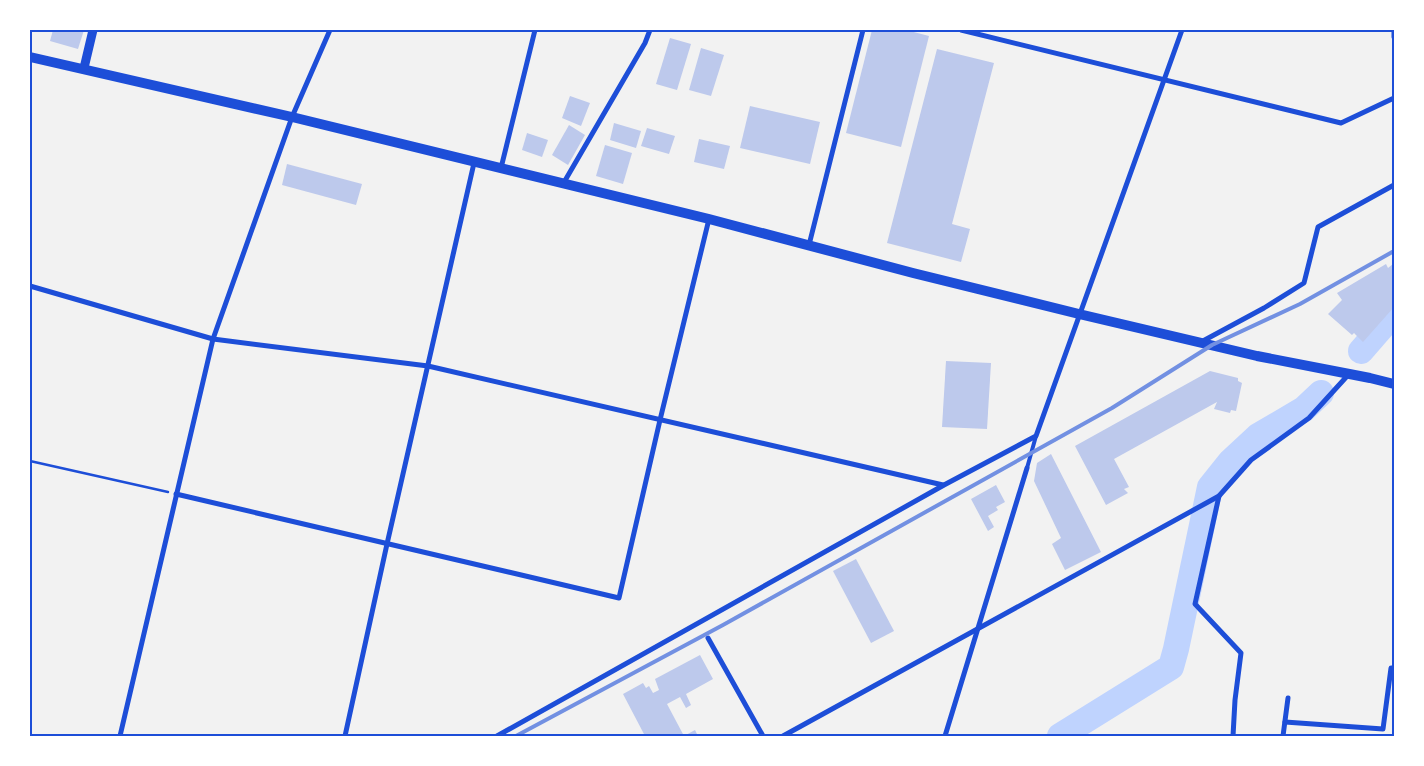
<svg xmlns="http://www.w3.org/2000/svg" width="1424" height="766" viewBox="0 0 1424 766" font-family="'Roboto Serif',serif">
<rect width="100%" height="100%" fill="#f2f2f2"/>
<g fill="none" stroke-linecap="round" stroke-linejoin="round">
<g stroke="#bfd3fe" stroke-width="26">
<polyline points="1361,351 1394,313"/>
<polyline points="1060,736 1171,667 1176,649 1210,487 1230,462 1258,436 1304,409 1321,393"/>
</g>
</g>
<g fill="#bdc9ec">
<polygon points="53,30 84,30 78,49 50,41"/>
<polygon points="872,30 906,30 929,36 901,147 846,133"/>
<polygon points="670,38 691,44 677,90 656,84"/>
<polygon points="701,48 724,55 711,96 689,90"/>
<polygon points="937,49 994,63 952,224 970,229 961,262 887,243"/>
<polygon points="570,96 590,103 581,126 562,118"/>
<polygon points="750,106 820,122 810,164 740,148"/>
<polygon points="614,123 641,131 636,148 610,140"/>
<polygon points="569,125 585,135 568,165 552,155"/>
<polygon points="647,128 675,136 669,154 641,146"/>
<polygon points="527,133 548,140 542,157 522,150"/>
<polygon points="699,139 730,146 724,169 694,162"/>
<polygon points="605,145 632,153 623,184 596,176"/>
<polygon points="287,164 362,184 356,205 282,185"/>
<polygon points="1386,264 1388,268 1393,264 1394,265 1394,307 1363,342 1354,333 1352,335 1328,314 1342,300 1337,293"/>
<polygon points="946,361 991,363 987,429 942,427"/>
<polygon points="1210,371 1238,378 1238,381 1242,383 1236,411 1231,410 1230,413 1214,409 1217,402 1114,459 1129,487 1124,489 1128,493 1106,505 1075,446"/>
<polygon points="1051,454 1101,552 1065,570 1052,544 1061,538 1034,481 1037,463"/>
<polygon points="996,485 1005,502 996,507 998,510 988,516 994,527 988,531 971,499"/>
<polygon points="856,559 894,631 871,643 833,571"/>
<polygon points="700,655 713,679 686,694 691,705 686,708 680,697 667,704 684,736 695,730 698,736 645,736 623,694 643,683 646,688 649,686 653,693 659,690 655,679"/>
</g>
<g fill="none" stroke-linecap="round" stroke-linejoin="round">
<polyline stroke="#1d4ed8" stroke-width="2.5" points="30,461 168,492"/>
<polyline stroke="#1d4ed8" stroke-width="4" points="1027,468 1036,436"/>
<g stroke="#1d4ed8" stroke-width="5">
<polyline points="961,30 1341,123 1394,98"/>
<polyline points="1394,30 1394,37"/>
<polyline points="501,168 535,30"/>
<polyline points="563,184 645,43 650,30"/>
<polyline points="809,245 863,30"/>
<polyline points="30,286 213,339 428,366 943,485"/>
<polyline points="1201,342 1264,308 1304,283 1318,227 1394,185"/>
<polyline points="176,494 619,598 660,420 709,219"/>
<polyline points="1219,496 1195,604 1241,653 1235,700 1233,736"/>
<polyline points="708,638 763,736"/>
<polyline points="1285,722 1383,729 1391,668 1394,668"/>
<polyline points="120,736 213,339 292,117 330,30"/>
<polyline points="345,736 387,544 474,163"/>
<polyline points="497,736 944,485 1036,436 1182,30"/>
<polyline points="783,736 1219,496 1251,460 1309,418 1349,374"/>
<polyline points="945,736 1027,468"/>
<polyline points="1283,736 1288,698"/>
</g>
<polyline stroke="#1d4ed8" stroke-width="9" points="84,68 93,30"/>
<polyline stroke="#1d4ed8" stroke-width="10" points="30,57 292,117 709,219 913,273 1079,314 1257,356 1370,378 1394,384"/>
<polyline stroke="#7290e2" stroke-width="4" points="516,736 723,625 1112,408 1212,345 1300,304 1394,251"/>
</g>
<rect width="1424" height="766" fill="none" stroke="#ffffff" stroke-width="62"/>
<rect x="31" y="31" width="1362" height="704" fill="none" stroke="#1d4ed8" stroke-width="2"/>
</svg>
